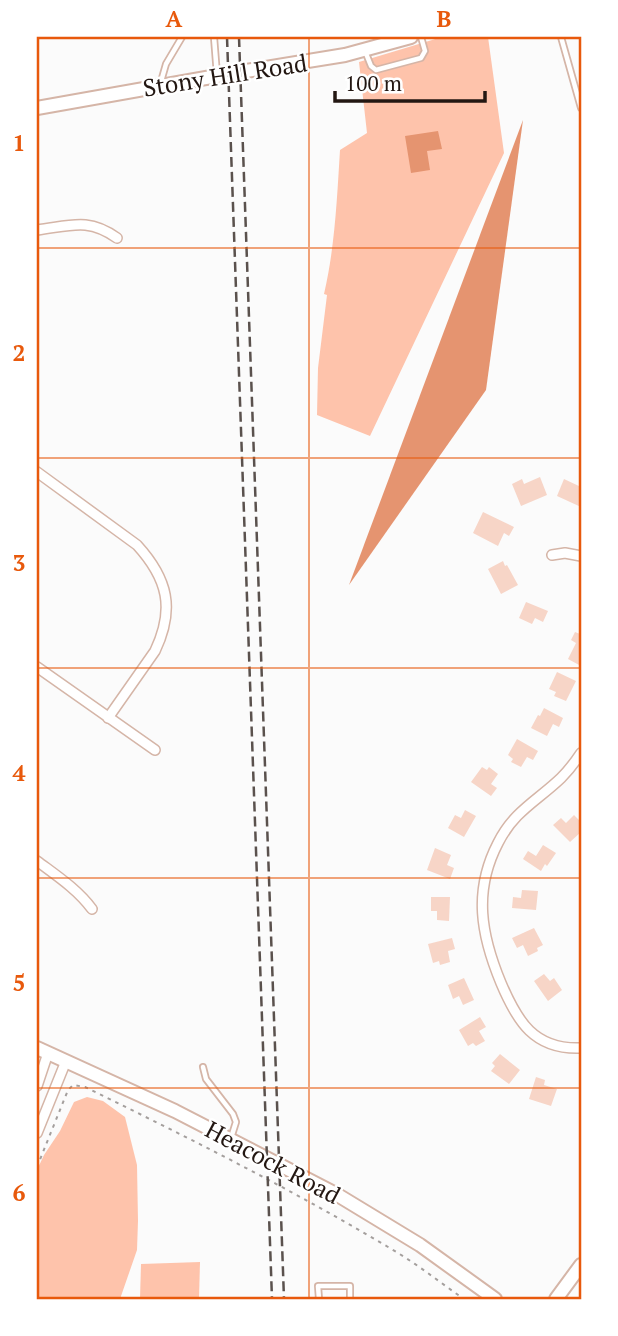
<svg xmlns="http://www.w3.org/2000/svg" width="618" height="1336" viewBox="0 0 618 1336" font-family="'PT Serif',serif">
<rect width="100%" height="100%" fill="#fbfbfb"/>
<g fill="#fec3ab">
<path d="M 442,37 L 488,37 L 504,153 L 370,436 L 317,415 L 318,368 L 327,295 L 324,294 C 335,247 337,198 340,150 L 367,133 L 359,62 Z"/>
<polygon points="87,1097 103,1101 125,1117 137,1165 138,1221 137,1250 120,1299 37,1299 37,1170 44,1155 60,1131 74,1102"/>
<polygon points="200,1262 199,1299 140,1299 141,1264"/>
</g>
<g fill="#e59470">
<polygon points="523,120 486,390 349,585"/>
<polygon points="438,131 442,149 427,151 430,170 411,173 405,136"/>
</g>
<g fill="#f7d5c7">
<polygon points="540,477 547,495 521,506 512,484 522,479 524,484"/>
<polygon points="564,479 581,487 581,507 557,496"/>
<polygon points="483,512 514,527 509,536 504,533 498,546 473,533"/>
<polygon points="503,561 505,566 507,565 518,585 501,594 488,569"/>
<polygon points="526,602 548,611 543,622 535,618 532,624 519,618"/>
<polygon points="575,632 580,634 581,632 581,666 568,659 576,643 571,640"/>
<polygon points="557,672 576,681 566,701 554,696 556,692 549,689"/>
<polygon points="544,708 563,718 559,727 553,724 547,736 531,728 538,715 540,716"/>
<polygon points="517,739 538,751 533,760 527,757 521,767 511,762 513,759 508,755"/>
<polygon points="482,767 487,770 489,767 498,774 491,784 497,788 491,796 471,782"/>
<polygon points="465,810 476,816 464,837 448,828 455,815 461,818"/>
<polygon points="574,815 581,822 581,832 570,842 553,825 561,818 566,823"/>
<polygon points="543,845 556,853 547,866 545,864 541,871 523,859 528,851 536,856"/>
<polygon points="435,848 451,855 447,865 454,868 450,879 427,870"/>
<polygon points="522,890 538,891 536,910 512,908 513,897 521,898"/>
<polygon points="431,897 450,897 449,921 437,920 437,911 431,911"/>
<polygon points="534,928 543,945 537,948 538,951 528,956 523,945 517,948 512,938"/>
<polygon points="452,938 455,949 448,951 450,962 440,965 439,961 433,963 428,944"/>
<polygon points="544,974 550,981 554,978 562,990 548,1001 534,981"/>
<polygon points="464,978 474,1000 463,1005 459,996 453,999 448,985"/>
<polygon points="480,1017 486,1027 479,1031 485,1041 476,1046 473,1043 468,1046 459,1030"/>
<polygon points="500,1054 520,1070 509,1084 491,1071 495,1066 492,1063"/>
<polygon points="536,1077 545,1080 544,1085 557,1089 551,1106 529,1099"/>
</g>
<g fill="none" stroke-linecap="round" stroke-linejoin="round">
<defs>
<g id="lane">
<polyline points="214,37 217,75"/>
<polyline points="561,37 581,108"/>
<polyline points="365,51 371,66 376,70 421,58 425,51 421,37"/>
<polyline points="160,85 166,64 182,37"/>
<polyline points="203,1067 206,1079 233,1114 236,1122 231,1138"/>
<polyline points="319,1299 318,1286 350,1286 350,1299"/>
</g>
<g id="street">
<path d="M 37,230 C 70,226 88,217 117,238"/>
<path d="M 37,472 L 137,545 C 168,579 175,609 155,651 L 108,718"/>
<polyline points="552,555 565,553 581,556"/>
<polyline points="37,667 155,750"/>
<path d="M 581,753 C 575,762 569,770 561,778 C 537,801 514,811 498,843 C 473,891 481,935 501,983 C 517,1021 534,1050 581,1048"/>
<path d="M 37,861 C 57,876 77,889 92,909"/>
<polyline points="37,1086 48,1053"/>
<polyline points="37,1133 66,1061"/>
</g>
<g id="secondary">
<polyline points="37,108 234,73 345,55 411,37"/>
<polyline points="37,1048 175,1111 336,1194 420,1245 495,1299"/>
<polyline points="556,1299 581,1265"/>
</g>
</defs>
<use href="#lane" stroke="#d5b5a7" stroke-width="8"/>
<use href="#street" stroke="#d5b5a7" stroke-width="12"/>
<use href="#secondary" stroke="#d5b5a7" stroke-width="16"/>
<path stroke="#a49f9d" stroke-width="2" stroke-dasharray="3.5 5" stroke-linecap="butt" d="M 37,1167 L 68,1090 L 73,1085 L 85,1087 C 191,1139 297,1192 398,1253 C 421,1267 442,1284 464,1299"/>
<use href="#lane" stroke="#fff" stroke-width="4.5"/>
<use href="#street" stroke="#fff" stroke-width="9"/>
<use href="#secondary" stroke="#fff" stroke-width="12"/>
<g stroke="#5a514d" stroke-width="2.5" stroke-dasharray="10 5" stroke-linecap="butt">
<polyline points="227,37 272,1299"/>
<polyline points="239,37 284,1299"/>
</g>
</g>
<path fill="none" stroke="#e8590c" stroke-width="2" stroke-opacity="0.55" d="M 309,37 L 309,1299M 37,248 L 581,248M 37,458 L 581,458M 37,668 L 581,668M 37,878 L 581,878M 37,1088 L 581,1088"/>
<g text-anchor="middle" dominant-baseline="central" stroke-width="5" stroke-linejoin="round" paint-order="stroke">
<g font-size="24" fill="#231712" stroke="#fff">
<text transform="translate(225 75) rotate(-9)">Stony Hill Road</text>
<text transform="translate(273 1162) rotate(28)">Heacock Road</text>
</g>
</g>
<rect width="618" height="1336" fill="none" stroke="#ffffff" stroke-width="77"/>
<path d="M335 91v10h150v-10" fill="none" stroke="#231712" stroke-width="3.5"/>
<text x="345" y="91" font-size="21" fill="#231712" stroke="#ffffff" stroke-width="5" paint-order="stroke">100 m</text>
<rect x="38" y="38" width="542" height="1260" fill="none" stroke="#e8590c" stroke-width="2.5"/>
<g font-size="23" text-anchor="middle" font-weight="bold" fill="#e8590c">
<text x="174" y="27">A</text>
<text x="444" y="27">B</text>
<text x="19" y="151">1</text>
<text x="19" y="361">2</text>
<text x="19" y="571">3</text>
<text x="19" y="781">4</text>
<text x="19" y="991">5</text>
<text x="19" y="1201">6</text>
</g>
</svg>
